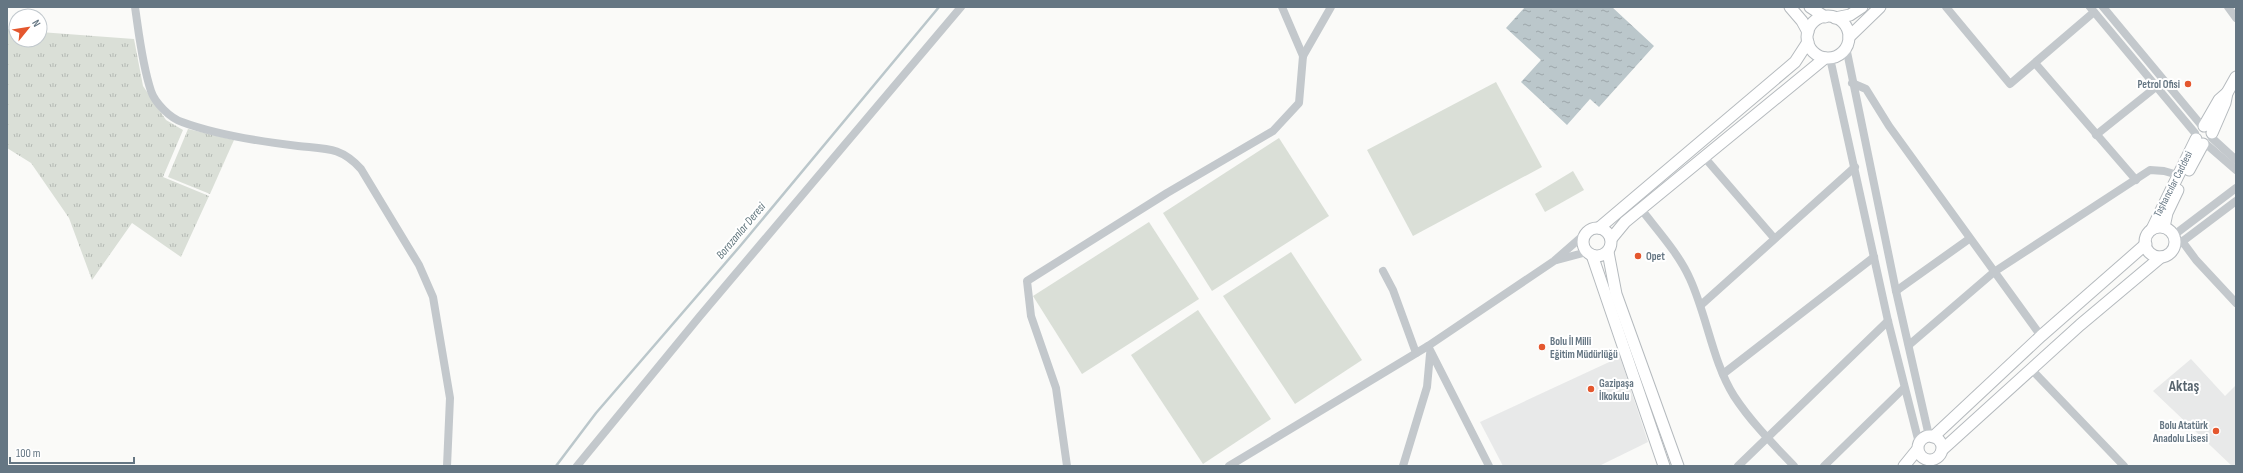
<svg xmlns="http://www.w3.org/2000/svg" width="2243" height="473" viewBox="0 0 2243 473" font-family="'Sofia Sans Condensed',sans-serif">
<defs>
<pattern id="grass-tufts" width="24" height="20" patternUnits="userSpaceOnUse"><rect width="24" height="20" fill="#dadfd7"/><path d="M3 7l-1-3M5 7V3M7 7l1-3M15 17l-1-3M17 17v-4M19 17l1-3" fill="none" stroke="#b4b9b4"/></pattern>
<pattern id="water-ripples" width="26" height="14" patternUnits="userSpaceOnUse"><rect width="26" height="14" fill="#bbc7cb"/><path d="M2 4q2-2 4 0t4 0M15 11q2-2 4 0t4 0" fill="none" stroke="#9ca6aa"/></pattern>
</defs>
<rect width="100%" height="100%" fill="#fafaf8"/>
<g fill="#e8e9e9">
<polygon points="1620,357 1648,442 1599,466 1503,466 1480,422"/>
<polygon points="2191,359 2225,396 2236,385 2236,466 2232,466 2153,391"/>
</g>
<g fill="url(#grass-tufts)">
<polygon points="7,29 16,30 16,40 40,40 40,32 134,39 143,86 166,120 183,130 163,177 209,196 181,257 132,223 92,280 69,218 31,163 7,148"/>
<polygon points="188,129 234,140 210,194 168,177"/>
</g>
<g fill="#dadfd7">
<polygon points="1496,82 1542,167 1413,236 1367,150"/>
<polygon points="1279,138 1329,216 1212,291 1163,213"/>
<polygon points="1573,171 1584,190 1545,212 1535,194"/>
<polygon points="1149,222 1199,299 1082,374 1033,296"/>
<polygon points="1291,252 1362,360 1295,404 1223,296"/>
<polygon points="1198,310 1271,419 1203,464 1131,355"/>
</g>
<polygon fill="url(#water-ripples)" points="1525,7 1612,7 1654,46 1599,107 1590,99 1567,125 1521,82 1541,60 1506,28"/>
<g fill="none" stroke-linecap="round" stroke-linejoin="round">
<polyline stroke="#bbc7cb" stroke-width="2.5" points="556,466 596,413 741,245 939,7"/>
<defs>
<g id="major">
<polyline points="1790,7 1802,21 1808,32"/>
<polyline points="1810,7 1825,17"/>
<circle cx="1828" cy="37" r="21"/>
<polyline points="1835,18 1850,15 1862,7"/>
<polyline points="1849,37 1880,7"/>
<polyline points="2227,93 2236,77"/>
<polyline points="2204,126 2219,100 2227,93 2225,103 2212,133"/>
<polyline points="2189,170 2203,144"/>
<circle cx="2160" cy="242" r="15"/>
<polyline points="2164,227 2167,213 2178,190"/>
<circle cx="1597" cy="242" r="14"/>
<polyline points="1599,228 1795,62 1808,42"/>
<polyline points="2152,229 2196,139"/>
<polyline points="1611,239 1625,222 1825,58"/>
<polyline points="1608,252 1616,294 1678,466"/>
<polyline points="1592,255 1664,466"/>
<circle cx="1930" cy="448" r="12"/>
<polyline points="1933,437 2041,336 2146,244"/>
<polyline points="1942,450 2080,325 2161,257"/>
<polyline points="1904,466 1917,450"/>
</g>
</defs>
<use href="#major" stroke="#b5babe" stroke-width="13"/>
<g stroke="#c3c8cc" stroke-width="8">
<path d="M 135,7 C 139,34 142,64 151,91 C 155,103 170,118 182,122 C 214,134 264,142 298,146 C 327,149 341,147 361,169 L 419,265 L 433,297 L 450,398 L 447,466"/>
<polyline points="1282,7 1303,56"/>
<polyline points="1946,7 2010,84 2094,12"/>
<polyline points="2090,7 2195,133"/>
<polyline points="2103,7 2202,126"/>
<polyline points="2228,7 2236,18"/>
<polyline points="1846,47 1896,291 1929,436"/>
<polyline points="1830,58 1888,321 1919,443"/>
<polyline points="2035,63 2136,180"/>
<polyline points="1852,83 1866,89 1889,126 2041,336"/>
<polyline points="2096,135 2156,87"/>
<polyline points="2212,138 2236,160"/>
<polyline points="2206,144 2236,170"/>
<polyline points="1705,158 1774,238"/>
<path d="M 1641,209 C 1658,231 1679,254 1690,279 C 1707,316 1713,363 1734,396 C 1751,422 1773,444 1794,466"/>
<polyline points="2174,235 2236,188"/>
<polyline points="2182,241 2196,260 2236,303"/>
<polyline points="2175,247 2236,201"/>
<polyline points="1557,260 1587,252"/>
<polyline points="1383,271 1393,290 1416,353"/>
<polyline points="1896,291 1969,239"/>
<polyline points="1701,305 1855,167"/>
<polyline points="1909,345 1994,272 2150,170 2164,171 2178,175"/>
<polyline points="1428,346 1489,466"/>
<polyline points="2031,369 2124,466"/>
<polyline points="1723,374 1874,257"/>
<polyline points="577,466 700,316 961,7"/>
<polyline points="1067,466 1056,388 1031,316 1027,281 1167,193 1273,131 1299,103 1303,56 1331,7"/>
<polyline points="1229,466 1428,346 1554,261 1586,233"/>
<polyline points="1403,466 1427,387 1430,354"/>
<polyline points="1738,466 1888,321"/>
<polyline points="1824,466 1904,388"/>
</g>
<use href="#major" stroke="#fff" stroke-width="11"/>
</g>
<g fill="#e4572e" stroke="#fff" stroke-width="1.5">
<circle cx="2188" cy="84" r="4"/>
<circle cx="1638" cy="256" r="4"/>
<circle cx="1542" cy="347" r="4"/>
<circle cx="1591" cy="389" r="4"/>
<circle cx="2216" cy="431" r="4"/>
</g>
<g text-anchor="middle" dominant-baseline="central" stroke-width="4" stroke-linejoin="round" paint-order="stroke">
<g font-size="11" font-weight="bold" fill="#657683" stroke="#fff" text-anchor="start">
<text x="2180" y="84" text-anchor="end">Petrol Ofisi</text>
<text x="1646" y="256">Opet</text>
<text x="1550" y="341">Bolu İl Milli<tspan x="1550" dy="13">Eğitim Müdürlüğü</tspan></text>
<text x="1599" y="383">Gazipaşa<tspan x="1599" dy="13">İlkokulu</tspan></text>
<text x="2208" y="425" text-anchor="end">Bolu Atatürk<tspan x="2208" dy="13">Anadolu Lisesi</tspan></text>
</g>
<g font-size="11" fill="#657683" stroke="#fff">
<text transform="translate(2173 184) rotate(-63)">Taşhancılar Caddesi</text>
</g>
<g font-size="12" font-style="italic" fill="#60757c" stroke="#fff">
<text transform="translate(741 231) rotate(-50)">Borazanlar Deresi</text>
</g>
<g font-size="15" font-weight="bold" fill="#57646e" stroke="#fff">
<text x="2184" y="386">Aktaş</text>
</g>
</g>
<rect width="2243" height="473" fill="none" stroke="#657683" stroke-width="16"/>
<g transform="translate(28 28) rotate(60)"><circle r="19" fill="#ffffff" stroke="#c1c8cd"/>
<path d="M0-3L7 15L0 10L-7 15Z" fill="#e4572e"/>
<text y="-6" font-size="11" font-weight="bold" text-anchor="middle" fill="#657683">N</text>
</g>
<path d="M10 457v6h124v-6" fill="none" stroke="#657683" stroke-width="2"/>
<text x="16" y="457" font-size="12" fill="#657683" stroke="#ffffff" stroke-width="3" paint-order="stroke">100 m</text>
</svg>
